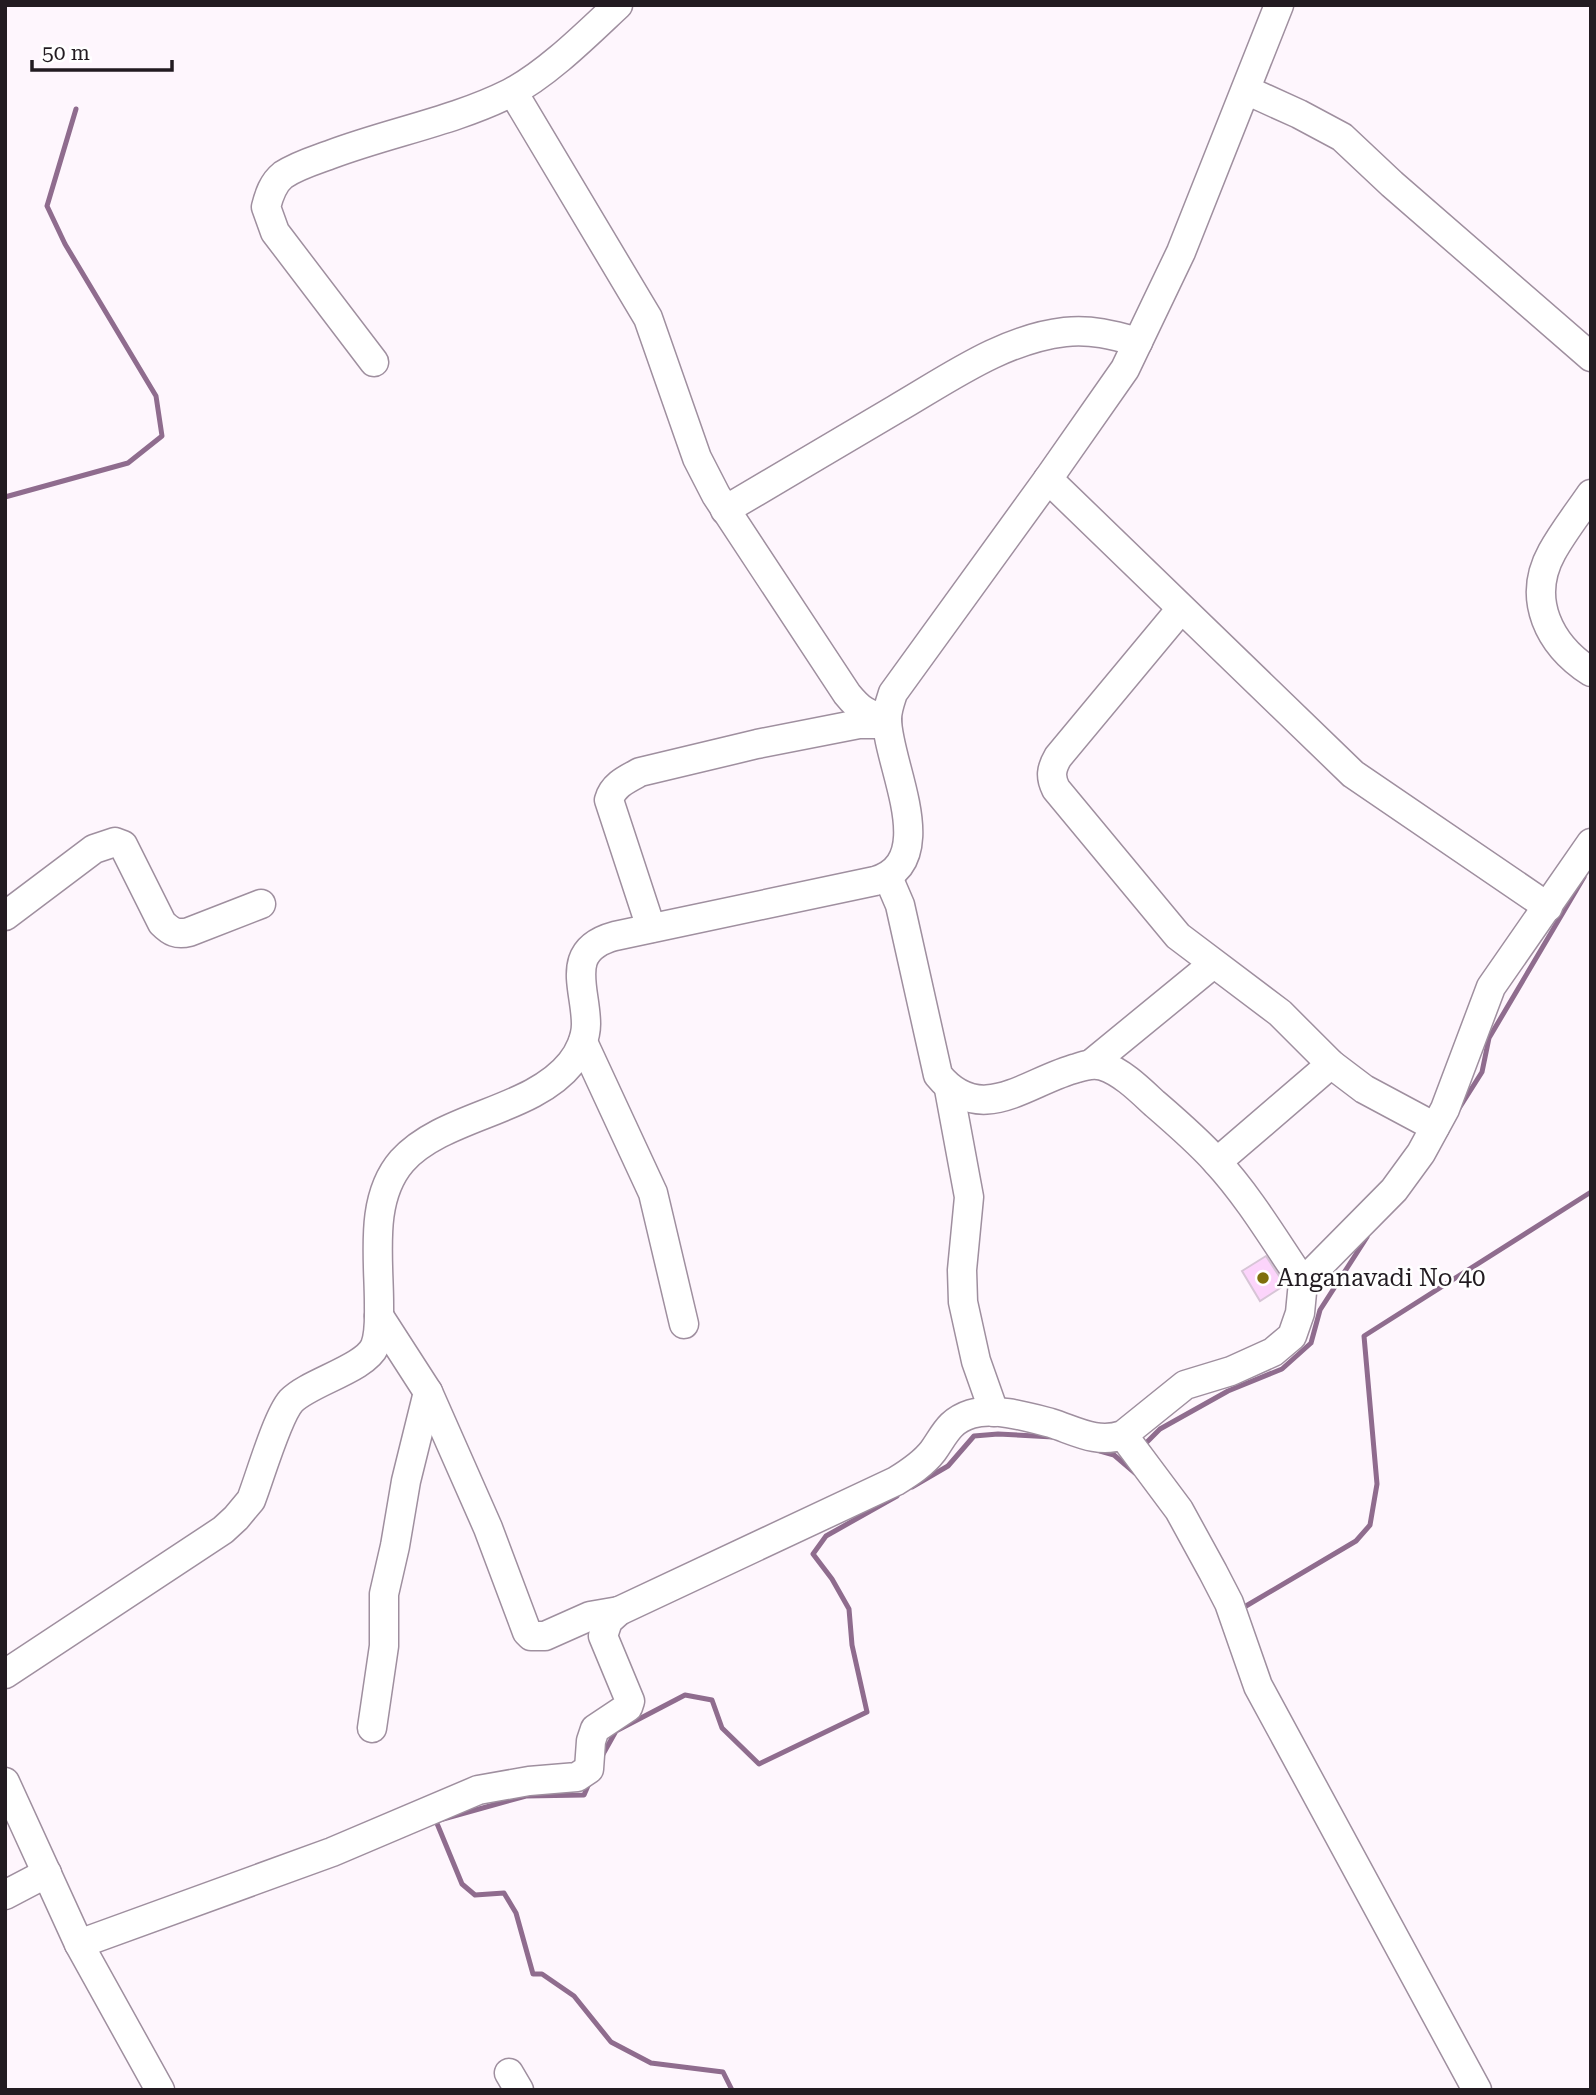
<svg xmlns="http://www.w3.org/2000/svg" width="1596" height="2095" viewBox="0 0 1596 2095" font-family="'Roboto Serif',serif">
<rect width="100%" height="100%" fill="#fef6fd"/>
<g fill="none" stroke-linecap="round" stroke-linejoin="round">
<g stroke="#8f6c8e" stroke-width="5">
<polyline points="5,497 128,463 162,436 156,396 65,244 47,206 76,109"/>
<polyline points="1458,1110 1482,1072 1489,1038 1584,877"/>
<polyline points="1147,1442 1160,1429 1228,1391 1282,1369 1311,1343 1320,1310 1367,1237"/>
<polyline points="1100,1451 1114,1455 1135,1473"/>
<polyline points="912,1487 948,1466 974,1436 998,1434 1053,1437"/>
<polyline points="1246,1606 1356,1541 1370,1525 1377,1484 1364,1336 1591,1192"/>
<polyline points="602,1756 616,1731 685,1695 712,1700 722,1728 759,1764 867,1712 852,1645 849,1609 832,1579 813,1554 826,1536 897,1496"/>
<polyline points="590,1781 584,1795 526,1796 436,1821 462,1884 475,1895 504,1893 516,1913 533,1974 542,1974 574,1996 611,2042 651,2063 723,2072 732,2090"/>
</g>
</g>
<polygon fill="#fcd4fb" stroke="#d7c5d6" stroke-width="2" points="1266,1256 1285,1285 1260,1301 1242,1271"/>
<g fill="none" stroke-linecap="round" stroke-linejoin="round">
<defs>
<g id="minor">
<polyline points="1246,90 1299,114 1342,137 1392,184 1591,357"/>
<path d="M 513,92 L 648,318 L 697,458 L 716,495 L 847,694 C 860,710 866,714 887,719"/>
<path d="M 374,362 L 275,232 L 266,207 C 269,195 273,183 283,175 C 298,165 316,160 332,154 C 391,132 454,121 510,93 C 547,74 587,34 618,5"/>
<polyline points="1048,479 1353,774 1548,907"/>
<path d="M 1591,494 C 1578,513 1563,532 1552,552 C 1526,599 1549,645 1591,672"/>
<path d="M 725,510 C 782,476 839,443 896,409 C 948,379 1003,339 1065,332 C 1091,329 1113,335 1138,342"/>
<path d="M 1181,609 L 1058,757 C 1051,769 1050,777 1056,789 L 1178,936 L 1280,1013 L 1331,1064 L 1364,1089 L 1435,1127"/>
<path d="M 888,877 L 900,905 L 938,1075 C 981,1128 1027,1081 1077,1068 C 1086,1065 1094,1063 1103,1066 C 1122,1072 1140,1090 1154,1103 C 1176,1122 1197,1140 1216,1161 C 1250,1198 1275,1241 1303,1282"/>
<path d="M 5,916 L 94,849 L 115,842 L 123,845 L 162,923 C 171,932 177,935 189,932 L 261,904"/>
<path d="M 651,928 L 609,800 C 613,785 627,779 640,772 L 757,744 L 859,724 L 887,724"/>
<polyline points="583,1042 653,1193 684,1324"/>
<polyline points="1091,1064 1213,964"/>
<polyline points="949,1089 969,1197 962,1270 963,1302 976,1361 994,1412"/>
<polyline points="1217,1162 1331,1064"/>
<polyline points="379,1316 428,1392 488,1528 527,1632 531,1636 545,1636 590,1616 619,1611"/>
<polyline points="1123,1435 1179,1510 1213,1572 1229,1603 1258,1686 1477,2090"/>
<path d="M 5,1674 L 223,1530 L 236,1518 L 251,1500 C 260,1477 277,1417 291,1401 C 309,1382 365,1369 375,1346 C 380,1333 379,1318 379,1304 C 379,1257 369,1199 402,1161 C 443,1115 532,1112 571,1063 C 579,1053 586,1038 586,1024 C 586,988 563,950 615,936 L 875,881 C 942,861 887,764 887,719 C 887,710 890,702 893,693 L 1048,479 L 1125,369 L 1181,252 L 1279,5"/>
<polyline points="372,1728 384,1646 384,1594 395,1546 406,1481 428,1392"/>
<polyline points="5,1782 79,1944 160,2090"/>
<polyline points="5,1895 47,1873"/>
<path d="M 79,1944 L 332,1852 L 478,1790 L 529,1781 L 577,1777 L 589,1769 L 591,1741 L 595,1729 L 628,1707 L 630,1701 L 603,1636 L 608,1621 L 619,1611 L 896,1481 C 909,1473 923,1464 933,1451 C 945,1434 949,1421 971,1414 C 994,1407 1028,1417 1051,1423 C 1076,1431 1097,1444 1123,1435 L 1185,1385 L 1231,1371 L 1273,1352 L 1292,1336 L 1300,1313 L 1303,1282 L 1394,1190 L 1421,1153 L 1445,1109 L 1491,987 L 1591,843"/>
<polyline points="509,2073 519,2090"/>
</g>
</defs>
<use href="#minor" stroke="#9f8f9f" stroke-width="31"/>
<use href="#minor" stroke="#fff" stroke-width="28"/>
</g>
<circle fill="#7f6f0d" stroke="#fff" stroke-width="2.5" cx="1263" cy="1278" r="7"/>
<g text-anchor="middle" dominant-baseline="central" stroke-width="5" stroke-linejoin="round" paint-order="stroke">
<g font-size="24" fill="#221b21" stroke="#fff" text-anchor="start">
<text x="1277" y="1278">Anganavadi No 40</text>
</g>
</g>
<rect width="1596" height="2095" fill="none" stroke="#221b21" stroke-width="14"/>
<path d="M32 60v10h140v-10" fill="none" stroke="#221b21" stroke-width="3.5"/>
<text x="42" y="60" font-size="21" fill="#221b21" stroke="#ffffff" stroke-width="5" paint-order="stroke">50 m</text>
</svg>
